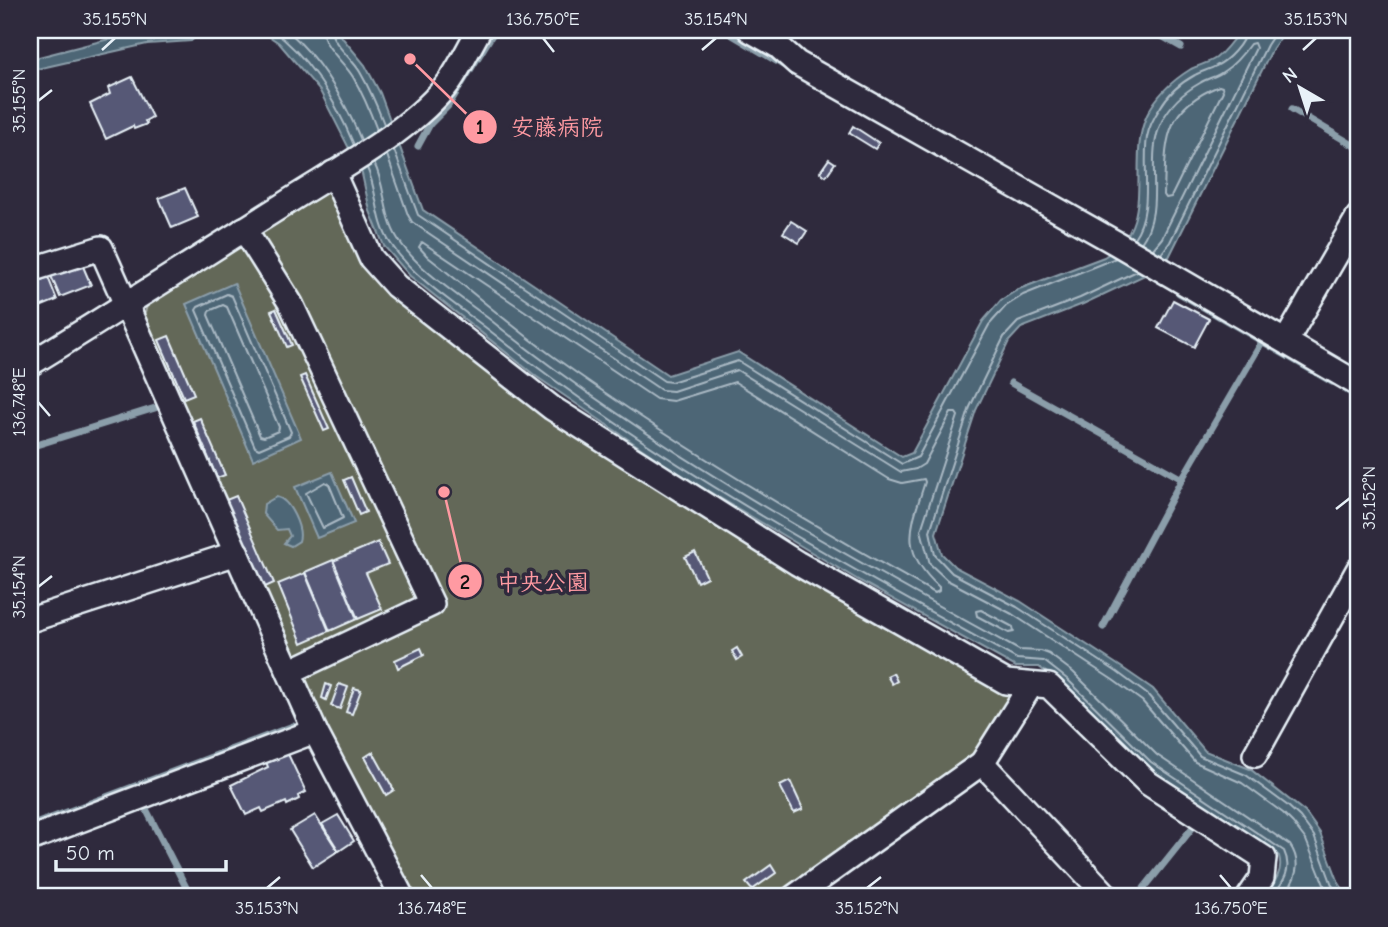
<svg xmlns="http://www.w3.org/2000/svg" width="1388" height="927" viewBox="0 0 1388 927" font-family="'Comic Neue','Klee One',sans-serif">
<rect width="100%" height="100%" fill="#2f2a3d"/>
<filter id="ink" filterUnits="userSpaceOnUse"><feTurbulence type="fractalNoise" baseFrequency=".0143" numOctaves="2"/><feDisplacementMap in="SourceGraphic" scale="14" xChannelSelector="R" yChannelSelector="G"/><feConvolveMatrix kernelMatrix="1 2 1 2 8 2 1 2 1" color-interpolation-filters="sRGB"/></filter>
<g filter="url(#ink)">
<polygon fill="#646759" stroke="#a6aca8" stroke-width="2" points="327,192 335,196 390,292 1008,691 1012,700 976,756 779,897 413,897 307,690 145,324 144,315 147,306"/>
<g fill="#4d6676" stroke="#8b9eaa" stroke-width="2">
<polygon points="165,30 203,30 191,41 147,44 37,69 30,74 30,65 39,57 113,38"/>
<path d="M 260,30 L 336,30 L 365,65 L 380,93 L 423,210 L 668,375 L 738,352 L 902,457 L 912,453 L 983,321 L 1001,300 L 1019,289 L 1104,257 C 1160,225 1125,162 1147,115 C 1156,96 1173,80 1191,69 C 1199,65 1209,63 1216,58 C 1226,50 1233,40 1240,30 L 1286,30 L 1273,48 L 1169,257 L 1145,275 L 1083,304 L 1021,328 L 1009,341 L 976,410 L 936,533 L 942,554 L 955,567 L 1020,601 L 1121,667 L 1153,689 L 1205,751 L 1250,769 L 1305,812 L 1320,833 L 1339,883 L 1348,897 L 1263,897 C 1273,884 1284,873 1279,856 L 1147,768 L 1062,684 L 1039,667 L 1016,667 L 860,581 L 676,472 L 537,377 L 410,276 L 384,246 L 370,211 L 362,174 L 320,91 L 279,43 Z"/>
<polygon points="234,283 301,438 253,460 186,304"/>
<polygon points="332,472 354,523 317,538 295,487"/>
<path d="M 276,497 C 290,499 303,529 299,541 L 291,546 L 284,543 L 290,536 L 287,529 L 277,530 L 263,514 L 264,504 Z"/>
</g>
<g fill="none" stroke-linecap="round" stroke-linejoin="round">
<g stroke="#aab9c4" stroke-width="2">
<path d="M 272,30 C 311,58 336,102 354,145"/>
<path d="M 287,30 C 321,60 344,99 361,140"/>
<path d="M 322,30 C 324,48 344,62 353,77 C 363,94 370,111 377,130"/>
<path d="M 331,30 C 333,45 352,58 360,72 C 370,89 377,106 384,124"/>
<path d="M 1219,86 L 1222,87 L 1223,91 L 1171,197 L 1166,198 L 1164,195 C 1166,142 1162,109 1219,86 Z"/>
<polyline points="394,150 418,215 664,381 671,382 738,361 902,464 918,457 989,325 1006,306 1023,295 1116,258"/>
<polyline points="387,155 408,215 412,222 661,390 673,391 737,370 901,472 916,469 924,464 951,413 956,413 958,416 921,530 930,564 947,580 1012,614 1113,680 1142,701 1195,762 1242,783 1283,813 1293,823 1306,840 1329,897"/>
<path d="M 374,163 C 386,186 383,216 398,239 C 420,273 466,300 498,326 C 658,453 839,552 1019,650 L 1041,651 L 1049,654 L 1073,672 L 1157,755 L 1290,845 C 1303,864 1295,881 1283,897"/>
<path d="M 367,168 C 378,191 375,221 391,244 C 416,281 460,307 494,334 C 655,462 837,561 1017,659 L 1044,661 L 1067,679 L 1151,762 L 1284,851 C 1293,870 1283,882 1272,897"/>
<path d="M 1134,238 C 1154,210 1142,169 1147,137 C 1149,127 1154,117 1160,108 C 1168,94 1182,82 1195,75 C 1202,71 1209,70 1216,66 C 1228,60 1244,44 1246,30"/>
<path d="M 422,242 L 656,399 L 673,401 L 735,382 L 889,479 L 902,483 L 924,479 L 925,482 C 910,529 899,550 939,587 L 939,591 L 935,593 C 804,521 675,444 554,357 C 511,326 470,290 428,257 L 419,247 Z"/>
<path d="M 1141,243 C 1167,207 1143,158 1162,121 C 1170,105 1184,92 1200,83 C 1207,78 1217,77 1224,71 C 1235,64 1243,54 1250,44 L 1254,43 L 1256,48 L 1162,238 L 1153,249"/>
<polyline points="1161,254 1170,242 1267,45 1277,30"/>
<polyline points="1137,271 1080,298 1018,322 1004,337 970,407 930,531 935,555 952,573 1017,607 1117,672 1148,695 1200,756 1246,775 1288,806 1300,817 1314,836 1332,885 1340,897"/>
<polygon points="227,294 232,296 291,432 289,436 259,449 255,447 196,310 198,307"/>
<polygon points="223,305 227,307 279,427 278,431 264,437 260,436 208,315 209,311"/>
<polygon points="325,482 329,484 343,518 323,528 306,493"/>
<polygon points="981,610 1013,627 1014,632 1009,633 977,616 976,611"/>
</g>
<g stroke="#8b9eaa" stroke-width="7">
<polyline points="724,30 783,65"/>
<polyline points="1151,30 1181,47"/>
<polyline points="1292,109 1358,148"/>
<polyline points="418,146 430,124 448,106 495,30"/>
<polyline points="1179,293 1332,382"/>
<polyline points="1011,383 1182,479"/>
<polyline points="1346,390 1358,397"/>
<polyline points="30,447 155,408"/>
<polyline points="1103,627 1182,479 1262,342"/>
<polyline points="144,805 191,897"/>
<polyline points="30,826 293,726"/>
<polyline points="1137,897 1193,827"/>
</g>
</g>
<g fill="#575976" stroke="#e8f1f8" stroke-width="2">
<polygon points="132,77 152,117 145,121 147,124 134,129 133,126 106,139 90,104 110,94 108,88"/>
<polygon points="853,126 879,143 875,149 849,133"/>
<polygon points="829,159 835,163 826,176 820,172"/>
<polygon points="185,188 198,217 172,228 159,198"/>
<polygon points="791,221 807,231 799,243 783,233"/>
<polygon points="82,264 91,285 60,297 51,276"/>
<polygon points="48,277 57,300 30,311 30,285"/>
<polygon points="1173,300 1209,319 1194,347 1158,328"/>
<polygon points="276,309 292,345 287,347 271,311"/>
<polygon points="169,336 194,394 184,398 159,340"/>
<polygon points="305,375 329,429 324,431 300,377"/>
<polygon points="200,418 225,475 217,478 193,421"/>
<polygon points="351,477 366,512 359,515 344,480"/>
<polygon points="236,496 274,583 263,588 226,500"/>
<polygon points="378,542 388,564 366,573 382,609 358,619 333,561"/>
<polygon points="695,552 707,577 697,582 685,557"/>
<polygon points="333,560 357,619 330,631 305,572"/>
<polygon points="305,573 329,631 302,643 278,584"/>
<polygon points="421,648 424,655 398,668 395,660"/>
<polygon points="737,648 742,657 737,660 732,651"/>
<polygon points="893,673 897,681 892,684 887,676"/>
<polygon points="326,684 331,686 326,700 322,698"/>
<polygon points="339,684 348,687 340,709 331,706"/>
<polygon points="354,688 361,690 352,714 346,712"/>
<polygon points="287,752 306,792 298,796 299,799 287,805 286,802 263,812 261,808 246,815 231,785 268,767 266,762"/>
<polygon points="373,752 394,790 386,795 365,757"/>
<polygon points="790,781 803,809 794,813 780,786"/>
<polygon points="315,815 338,851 313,867 290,830"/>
<polygon points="338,815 354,841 339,851 322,824"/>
<polygon points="771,865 776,873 752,890 746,883"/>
</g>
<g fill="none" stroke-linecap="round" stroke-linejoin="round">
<defs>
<g id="minor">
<polyline points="750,30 778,46 797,63 1116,243 1358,384"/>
<polyline points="333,173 371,258 396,286 552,408 797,563 1006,682 1049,686 1148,783 1264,858 1262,878 1249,897"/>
<polyline points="244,229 291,304 432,604 289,672"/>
<polyline points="30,270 101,248 315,731 402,897"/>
<polyline points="1286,341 1358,217"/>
<path d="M 30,364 C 115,312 199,258 283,205 C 335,171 413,131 450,81 C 461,65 470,46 479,30"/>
<polyline points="30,620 237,553"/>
<polyline points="1255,755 1358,570"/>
<polyline points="982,763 1108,897"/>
<polyline points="30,839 315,731"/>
<polyline points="794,897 982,763 1031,685"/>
</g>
</defs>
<use href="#minor" stroke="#e8f1f8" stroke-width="28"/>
<use href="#minor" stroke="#2f2a3d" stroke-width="23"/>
</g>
</g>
<path fill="none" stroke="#e8f1f8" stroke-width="2.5" d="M 543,38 L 554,52M 102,50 L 115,38M 702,50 L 716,38M 1303,50 L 1316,38M 38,101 L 52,90M 38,402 L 50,416M 1336,509 L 1350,498M 38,587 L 52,576M 421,875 L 432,888M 1220,875 L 1231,888M 267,888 L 280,877M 867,888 L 881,877"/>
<path fill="none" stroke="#ff9aa2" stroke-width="2.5" d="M410 59L480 127M444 492L465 581"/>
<g fill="#ff9aa2" stroke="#2f2a3d" stroke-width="2.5">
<circle cx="410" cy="59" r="7"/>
<circle cx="444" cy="492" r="7"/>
<circle cx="480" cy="127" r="18"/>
<circle cx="465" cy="581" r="18"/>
</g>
<g font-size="21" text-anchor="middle" font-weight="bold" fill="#111">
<text x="480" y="134">1</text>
<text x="465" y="589">2</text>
</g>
<g font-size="23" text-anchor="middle" font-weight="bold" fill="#ff9aa2" stroke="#2f2a3d" stroke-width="7" stroke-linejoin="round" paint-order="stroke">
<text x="557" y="135">安藤病院</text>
<text x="543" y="590">中央公園</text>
</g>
<rect width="1388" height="927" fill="none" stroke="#2f2a3d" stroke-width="77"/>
<g transform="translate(1300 88) rotate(321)" stroke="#2f2a3d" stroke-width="5" paint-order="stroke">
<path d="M0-5L12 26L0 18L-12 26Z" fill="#e8f1f8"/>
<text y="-10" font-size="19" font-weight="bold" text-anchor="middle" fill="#e8f1f8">N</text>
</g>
<path d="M56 860v10h170v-10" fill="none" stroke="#e8f1f8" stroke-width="3.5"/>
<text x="66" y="860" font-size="21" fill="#e8f1f8" stroke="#2f2a3d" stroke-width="5" paint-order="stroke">50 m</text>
<rect x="38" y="38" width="1312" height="850" fill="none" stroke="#e8f1f8" stroke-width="2.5"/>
<g font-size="18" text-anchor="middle" fill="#e8f1f8">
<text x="115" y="25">35.155°N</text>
<text x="543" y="25">136.750°E</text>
<text x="716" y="25">35.154°N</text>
<text x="1316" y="25">35.153°N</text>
<text transform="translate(19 101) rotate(-90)" y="6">35.155°N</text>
<text transform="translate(19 402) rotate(-90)" y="6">136.748°E</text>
<text transform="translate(1369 498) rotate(-90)" y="6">35.152°N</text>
<text transform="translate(19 587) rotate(-90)" y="6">35.154°N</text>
<text x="267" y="914">35.153°N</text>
<text x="432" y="914">136.748°E</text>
<text x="867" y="914">35.152°N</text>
<text x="1231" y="914">136.750°E</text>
</g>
</svg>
